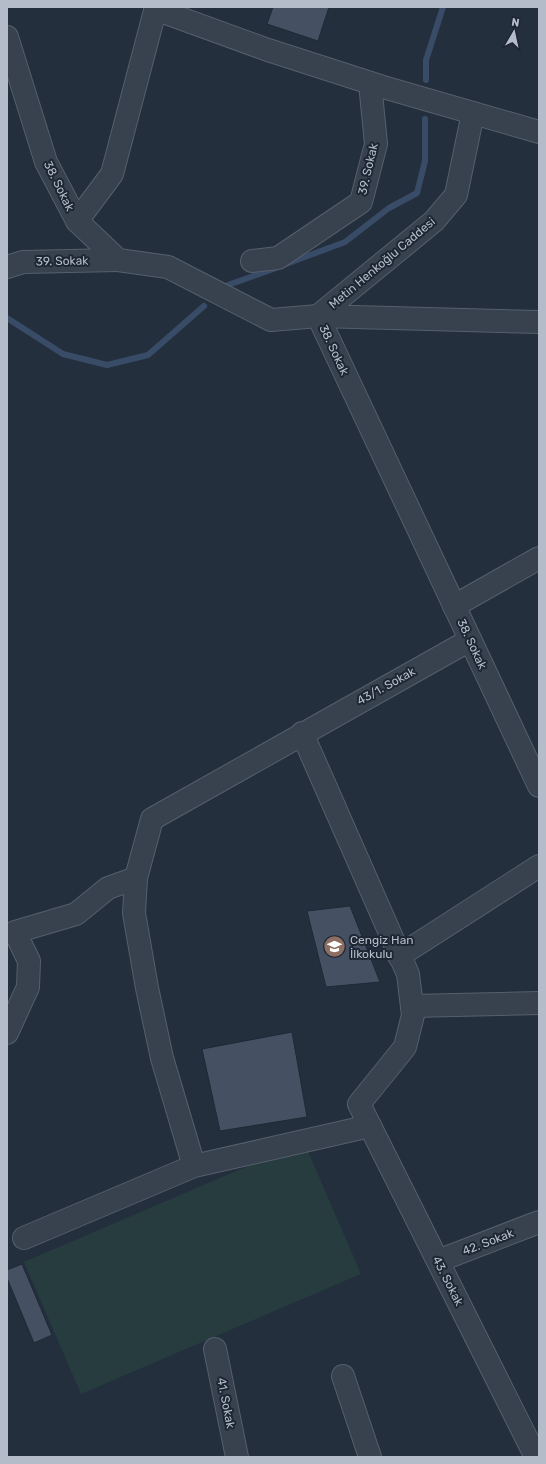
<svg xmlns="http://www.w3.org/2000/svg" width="546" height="1464" viewBox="0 0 546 1464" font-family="Rubik,sans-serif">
<rect width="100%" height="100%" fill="#242f3e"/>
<polygon fill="#263c3f" points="304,1142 361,1274 81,1394 24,1262"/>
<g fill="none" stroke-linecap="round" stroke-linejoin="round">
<g stroke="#394c67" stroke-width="6">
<polyline points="426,80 426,60 443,7"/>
<polyline points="286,264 345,242 389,208 417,193 425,161 425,119"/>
<polyline points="228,285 276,268"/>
<polyline points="7,318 63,354 107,365 148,355 204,306"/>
</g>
</g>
<g fill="#455162" stroke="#1f2835">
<polygon points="273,7 329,7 318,41 267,24"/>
<polygon points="350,906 380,982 326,987 307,911"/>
<polygon points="292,1032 307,1117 220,1131 202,1049"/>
<polygon points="22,1264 52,1335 34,1343 7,1278 7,1270"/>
</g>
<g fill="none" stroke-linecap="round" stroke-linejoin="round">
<defs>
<g id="minor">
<polyline points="155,9 268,50 383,87 539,132"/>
<polyline points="7,37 46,162 77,221 118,260 168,267 271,320 318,316 539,786"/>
<polyline points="473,113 456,195 434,221 318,316 539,322"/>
<polyline points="77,221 112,174 156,7"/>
<polyline points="252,261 278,258 361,202 376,144 370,83"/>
<polyline points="7,267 23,262 118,260"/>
<polyline points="454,606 539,558"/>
<polyline points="302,733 408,974 413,1015 405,1047 359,1104 536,1457"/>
<polyline points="399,956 539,866"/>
<polyline points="412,1006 539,1003"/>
<polyline points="7,1033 28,987 29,961 15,932 76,914 108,888 136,878"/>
<polyline points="194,1166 162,1058 147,988 134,913 136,878 152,819 470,640"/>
<polyline points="24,1238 194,1166 370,1126"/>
<polyline points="438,1261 539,1222"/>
<polyline points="215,1349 237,1457"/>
<polyline points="343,1376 370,1457"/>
</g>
</defs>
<use href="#minor" stroke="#565f6c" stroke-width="24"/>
<use href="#minor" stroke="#38414e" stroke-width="22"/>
</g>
<defs>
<symbol id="school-disc" viewBox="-11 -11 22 22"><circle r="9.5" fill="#8d6e63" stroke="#1d2633"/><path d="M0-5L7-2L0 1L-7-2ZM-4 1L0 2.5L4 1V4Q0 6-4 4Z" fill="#fff"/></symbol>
</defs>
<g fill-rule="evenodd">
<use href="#school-disc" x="322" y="934" width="25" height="25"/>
</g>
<g text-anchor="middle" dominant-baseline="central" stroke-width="4" stroke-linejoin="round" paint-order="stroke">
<g font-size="12" fill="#b4bcc9" stroke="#1d2633">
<text transform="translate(368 169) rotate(-77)">39. Sokak</text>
<text transform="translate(59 186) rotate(64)">38. Sokak</text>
<text transform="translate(62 261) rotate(-1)">39. Sokak</text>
<text transform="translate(382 263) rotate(-40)">Metin Henkoğlu Caddesi</text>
<text transform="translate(334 350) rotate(65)">38. Sokak</text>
<text transform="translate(472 644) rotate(65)">38. Sokak</text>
<text transform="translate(386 686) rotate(-29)">43/1. Sokak</text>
<text transform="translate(488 1242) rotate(-21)">42. Sokak</text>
<text transform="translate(448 1281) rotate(63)">43. Sokak</text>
<text transform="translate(226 1403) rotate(79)">41. Sokak</text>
</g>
<g font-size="12" fill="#b4bcc9" stroke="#1d2633" text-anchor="start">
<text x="350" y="940">Cengiz Han<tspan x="350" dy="14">İlkokulu</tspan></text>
</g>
</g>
<rect width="546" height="1464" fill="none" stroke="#b4bcc9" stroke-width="16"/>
<g transform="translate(514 32) rotate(9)" stroke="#1d2633" stroke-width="3" paint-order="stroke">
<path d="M0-3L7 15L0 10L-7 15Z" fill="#b4bcc9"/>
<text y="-6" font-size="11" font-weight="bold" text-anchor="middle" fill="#b4bcc9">N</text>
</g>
</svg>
